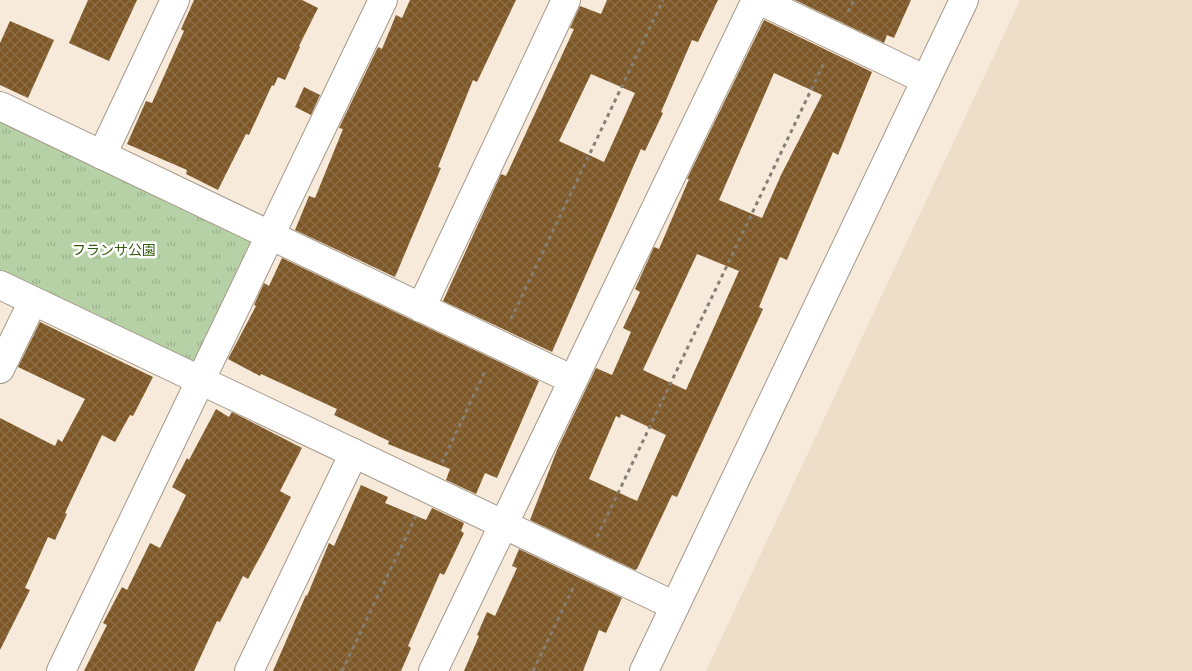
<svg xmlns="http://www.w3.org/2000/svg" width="1192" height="671" viewBox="0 0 1192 671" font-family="Roboto,'Noto Sans JP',sans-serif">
<defs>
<pattern id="park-tufts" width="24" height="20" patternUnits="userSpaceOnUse" patternTransform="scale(1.25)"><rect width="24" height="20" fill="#b6d1a5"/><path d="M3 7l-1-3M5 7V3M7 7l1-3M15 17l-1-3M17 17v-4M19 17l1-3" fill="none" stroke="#9bb28d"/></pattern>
<pattern id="building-cross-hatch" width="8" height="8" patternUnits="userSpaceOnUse" patternTransform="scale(1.25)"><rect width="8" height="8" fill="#7d5725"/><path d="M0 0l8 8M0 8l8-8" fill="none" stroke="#8c6f49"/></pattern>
</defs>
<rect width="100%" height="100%" fill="#f7eadb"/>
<polygon fill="#eeddc8" points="1020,0 1192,0 1192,671 706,671"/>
<polygon fill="url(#park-tufts)" points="0,107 270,236 201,380 0,285"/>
<g fill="url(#building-cross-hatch)" fill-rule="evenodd">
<polygon points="88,0 137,0 109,61 69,43"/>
<polygon points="194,0 302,0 318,8 299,46 300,47 285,80 278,77 274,86 272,85 249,135 246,134 218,190 186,174 187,170 127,144 146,101 152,103 184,31 181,29"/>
<polygon points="410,0 516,0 477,82 473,80 438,167 441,168 395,277 295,230 309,196 315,198 343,129 339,128 378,47 382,49 396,15 402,18"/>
<path d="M 607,0 L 718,0 L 698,42 L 692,40 L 661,112 L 663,113 L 645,151 L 641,149 L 552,352 L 443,301 L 501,174 L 506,176 L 574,29 L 570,28 L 580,6 L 601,14 ZM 591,74 L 635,93 L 604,162 L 559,141 Z"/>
<polygon points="795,0 911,0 894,38 887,35 884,43"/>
<path d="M 764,20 L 872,72 L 838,155 L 833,152 L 787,260 L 780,257 L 759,307 L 763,309 L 677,497 L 672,495 L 637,569 L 635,570 L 530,520 L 557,450 L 596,368 L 612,375 L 631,332 L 623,328 L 640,292 L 635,289 L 654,247 L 659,249 L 689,179 L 687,179 ZM 774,73 L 822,95 L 781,175 L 762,218 L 719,200 ZM 697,254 L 739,271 L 686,390 L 643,370 ZM 621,414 L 666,435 L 637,501 L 589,479 L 616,416 L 620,418 Z"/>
<polygon points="10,21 54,40 28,98 0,85 0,43"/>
<polygon points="304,87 320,95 311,115 295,107"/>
<polygon points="282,258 539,381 497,478 485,473 476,494 446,480 450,469 388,444 389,441 334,415 337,409 261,374 260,376 228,359 256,306 254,305 264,283 269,286"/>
<polygon points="40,322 153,377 133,416 130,415 115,442 102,435 65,513 67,514 55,540 48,537 25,588 30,590 0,650 0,418 55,446 58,439 62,442 85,399 18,367"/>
<polygon points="216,409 229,417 232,412 302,448 280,491 291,497 267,544 248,579 243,576 220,622 217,621 194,671 84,671 107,625 103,623 122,587 127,590 150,543 160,548 186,495 172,487 187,458 189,460"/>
<polygon points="361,485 388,497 385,503 426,520 432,508 464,523 461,531 464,533 444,575 440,573 408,646 411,648 401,671 273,671 306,595 307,596 329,543 334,546"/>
<polygon points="519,549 622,598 606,633 599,630 583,671 464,671 479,636 477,635 487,612 495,616 517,568 512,566"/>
</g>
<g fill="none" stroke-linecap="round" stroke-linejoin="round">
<defs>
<g id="street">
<polyline points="759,0 926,80"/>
<polyline points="0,106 573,380"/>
<polyline points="102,155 175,0"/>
<polyline points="0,285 675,606"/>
<polyline points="421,308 566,0"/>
<polyline points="0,369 33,301"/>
<polyline points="61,671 383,0"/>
<polyline points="249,671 354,453"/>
<polyline points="433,671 756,0"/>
</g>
<polyline id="secondary" points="644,671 964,0"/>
</defs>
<use href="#street" stroke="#a4988a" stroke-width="30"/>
<use href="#secondary" stroke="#a4988a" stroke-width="30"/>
<g stroke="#877e74" stroke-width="3" stroke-dasharray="4 4" stroke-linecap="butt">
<polyline points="848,12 854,0"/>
<polyline points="511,319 663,0"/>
<polyline points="442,463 486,369"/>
<polyline points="597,537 824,63"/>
<polyline points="342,671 416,516"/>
<polyline points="533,671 573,588"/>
</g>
<use href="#street" stroke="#fff" stroke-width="28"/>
<use href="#secondary" stroke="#fff" stroke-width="28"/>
</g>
<g text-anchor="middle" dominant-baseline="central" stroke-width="5" stroke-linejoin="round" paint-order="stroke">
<g font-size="14" fill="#335b0d" stroke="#fff">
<text x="114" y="250">フランサ公園</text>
</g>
</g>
</svg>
